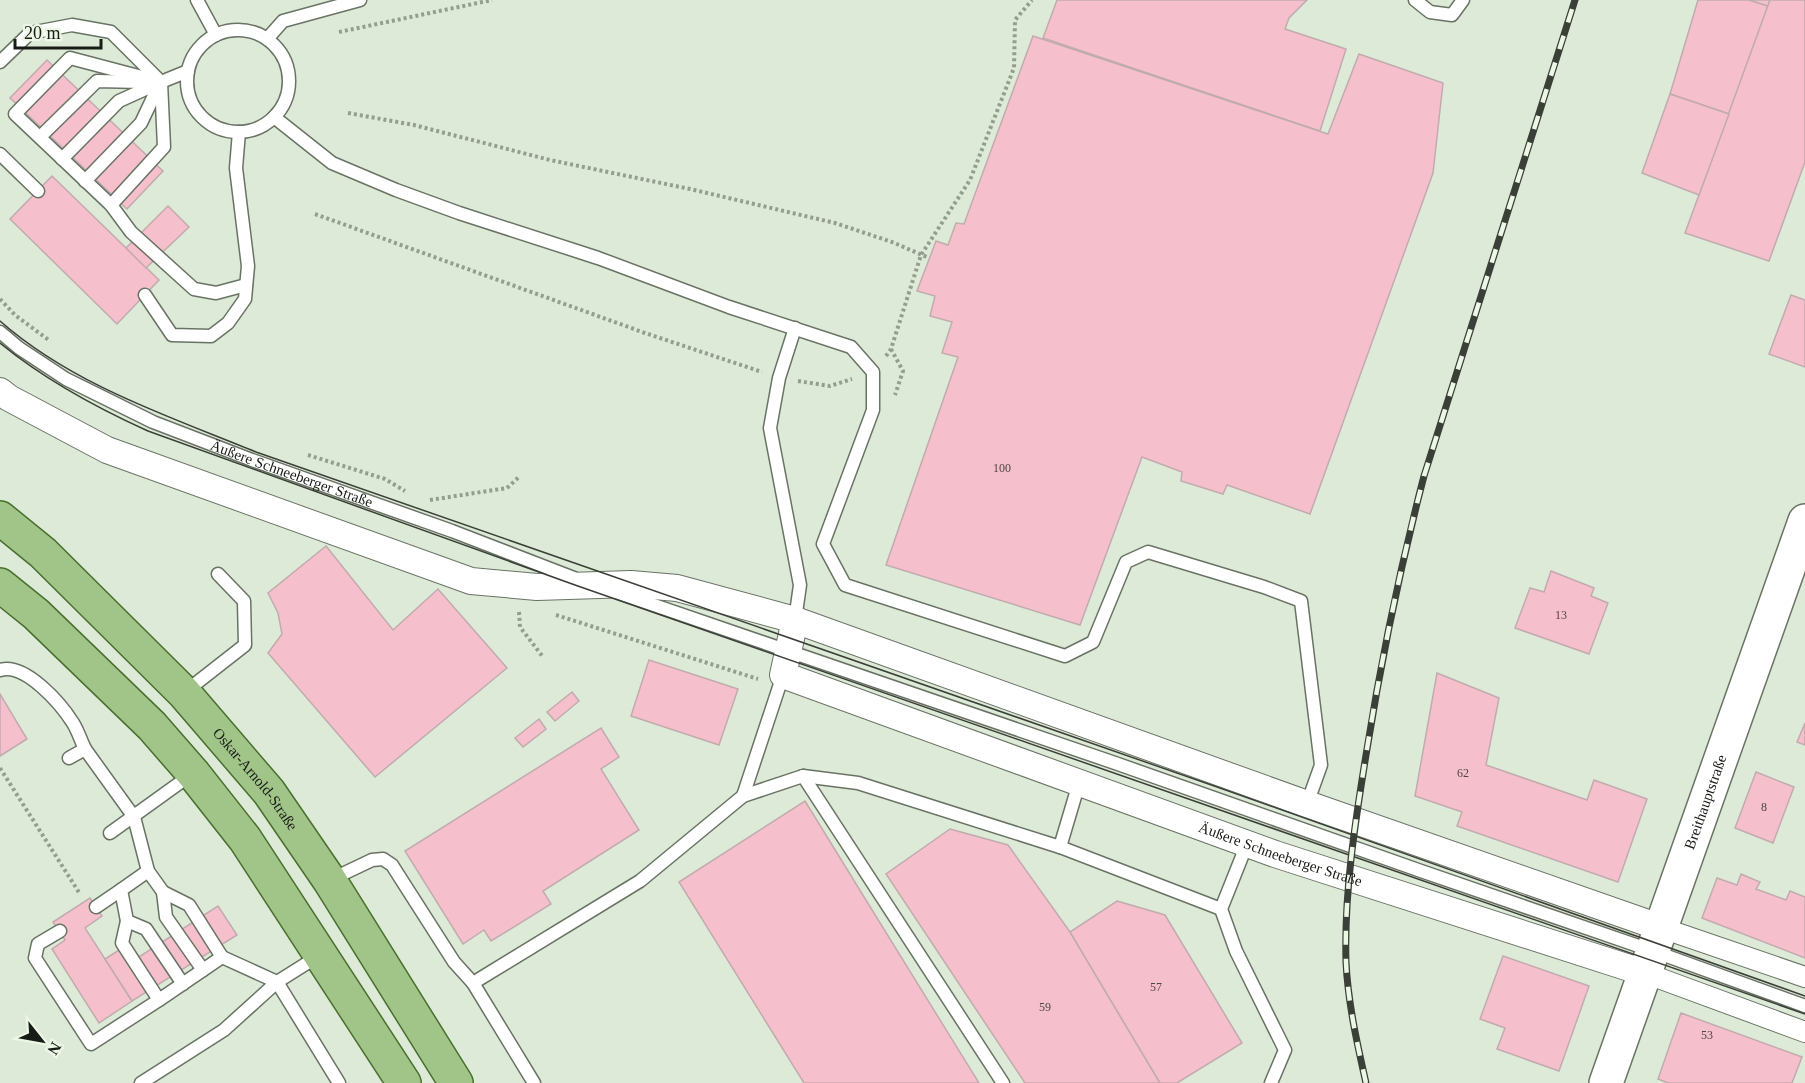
<svg xmlns="http://www.w3.org/2000/svg" width="1805" height="1083" viewBox="0 0 1805 1083" font-family="'Times New Roman',serif">
<rect width="100%" height="100%" fill="#deead8"/>
<g fill="#f5c0cb" stroke="#c1abaf" stroke-width="1.5">
<polygon points="1057,0 1307,0 1289,18 1285,29 1346,49 1320,131 1043,38"/>
<polygon points="1698,0 1749,0 1768,6 1729,114 1670,94"/>
<polygon points="1749,0 1770,0 1768,6"/>
<polygon points="1770,0 1805,0 1805,162 1769,261 1685,233"/>
<polygon points="1033,36 1328,134 1359,54 1443,83 1433,173 1310,514 1227,485 1223,494 1181,481 1182,472 1142,457 1080,625 886,565 958,357 942,353 952,322 930,316 935,296 917,291 936,241 948,245 956,223 964,224"/>
<polygon points="47,60 163,171 127,209 10,98"/>
<polygon points="1670,94 1729,114 1699,195 1642,173"/>
<polygon points="52,176 159,280 117,324 10,219"/>
<polygon points="168,206 189,227 146,268 126,248"/>
<polygon points="1791,295 1805,300 1805,367 1769,354"/>
<polygon points="326,546 393,630 438,589 507,668 375,777 268,653 282,634 278,613 268,593"/>
<polygon points="1551,571 1594,588 1591,596 1608,603 1589,654 1515,628 1530,588 1544,592"/>
<polygon points="649,660 738,689 719,745 631,716"/>
<polygon points="1437,673 1499,698 1486,765 1587,800 1594,780 1647,799 1618,882 1457,826 1462,812 1415,796"/>
<polygon points="572,692 579,701 555,721 547,712"/>
<polygon points="0,694 27,739 0,756"/>
<polygon points="539,719 546,729 523,747 515,738"/>
<polygon points="1805,723 1805,745 1797,742"/>
<polygon points="601,728 619,757 601,769 639,830 543,891 551,904 491,941 484,930 463,944 405,851"/>
<polygon points="1756,772 1794,787 1773,843 1735,828"/>
<polygon points="805,801 869,905 979,1083 804,1083 679,882"/>
<polygon points="950,829 1008,845 1070,932 1160,1083 1025,1083 886,874"/>
<polygon points="1741,874 1760,882 1756,889 1786,900 1790,891 1805,897 1805,958 1702,918 1717,878 1737,885"/>
<polygon points="90,898 102,916 85,928 132,1001 99,1023 52,949 65,940 53,922"/>
<polygon points="1117,901 1165,915 1242,1043 1177,1083 1160,1083 1070,932"/>
<polygon points="218,906 237,935 132,1001 105,959 130,943 139,957"/>
<polygon points="1503,956 1589,986 1559,1071 1497,1049 1505,1028 1480,1019"/>
<polygon points="1681,1013 1802,1057 1792,1083 1668,1083 1658,1079"/>
</g>
<g fill="none" stroke-linecap="round" stroke-linejoin="round">
<defs>
<g id="service">
<polyline points="197,0 216,35"/>
<polyline points="1415,0 1430,12 1452,15 1463,0"/>
<circle cx="238" cy="81" r="51"/>
<polyline points="267,39 283,21 360,0"/>
<polyline points="0,62 30,33 72,25 111,32 161,82 188,71"/>
<polyline points="161,82 70,58 15,114 111,205 131,232 194,289 216,293 246,285"/>
<polyline points="274,117 332,163 396,190 459,213 598,258 729,307 851,347 873,372 873,410 823,544 845,585 1065,656 1093,642 1126,562 1148,552 1264,587 1301,601 1321,765 1307,804"/>
<polyline points="40,137 97,81 142,82"/>
<polyline points="0,154 38,191"/>
<polyline points="62,159 119,101 161,82"/>
<polyline points="85,181 141,123 160,83"/>
<polyline points="111,205 164,147 161,82"/>
<polyline points="145,295 172,335 211,336 228,323 245,299 248,266 236,168 239,132"/>
<polyline points="795,328 779,378 770,428 800,585 795,620"/>
<path id="s1" d="M 0,332 L 19,348 L 66,379 L 153,422 L 252,460 L 452,531 L 574,578"/>
<polyline points="613,591 1115,763 1421,871 1653,951 1805,1006"/>
<path d="M 0,670 C 25,662 61,704 73,723 C 78,731 81,741 85,749"/>
<polyline points="185,692 245,645 244,601 218,574"/>
<polyline points="69,758 85,749 134,817 148,871 163,892 189,905 222,957"/>
<polyline points="803,776 858,783 1060,847 1221,909"/>
<polyline points="743,796 783,675"/>
<polyline points="110,833 192,774"/>
<polyline points="1247,844 1221,909 1236,951 1285,1050 1271,1083"/>
<polyline points="1060,847 1079,783"/>
<polyline points="148,871 121,890 127,921 146,929 183,984"/>
<polyline points="330,880 372,860 383,859 392,865 454,962 473,983"/>
<polyline points="163,892 166,917 203,970"/>
<polyline points="96,907 121,890"/>
<polyline points="127,921 122,943 159,1000"/>
<polyline points="60,931 38,944 35,958 91,1044 159,1000 222,957 277,982 339,1083"/>
<polyline points="141,1083 224,1030 277,982 320,955"/>
<polyline points="534,1083 473,983 640,881 743,796 803,776 1003,1083"/>
</g>
<g id="pedestrian">
<polyline points="1662,928 1805,977"/>
<polyline points="1645,973 1805,1032"/>
</g>
<g id="minor">
<polyline points="0,391 9,398 107,450 471,581 537,587 631,584 677,588 795,620 1307,804 1662,928"/>
<path id="s2" d="M 795,620 L 783,675 L 1275,854 L 1645,973"/>
</g>
<g id="secondary">
<path id="s3" d="M 1606,1083 L 1805,521"/>
</g>
<g id="primary">
<path id="s4" d="M 0,518 L 43,553 L 184,693 L 269,792 L 330,881 L 456,1083"/>
<polyline points="0,585 36,614 152,726 193,773 245,839 404,1083"/>
</g>
</defs>
<use href="#service" stroke="#697364" stroke-width="15"/>
<use href="#pedestrian" stroke="#697364" stroke-width="22"/>
<use href="#minor" stroke="#697364" stroke-width="28"/>
<use href="#secondary" stroke="#697364" stroke-width="36"/>
<use href="#primary" stroke="#486f2d" stroke-width="36"/>
<g stroke="#949d90" stroke-width="4" stroke-dasharray="3 3" stroke-linecap="butt">
<polyline points="339,32 492,0"/>
<polyline points="348,113 414,125 550,160 690,189 835,223 892,242 929,258"/>
<polyline points="315,214 645,333 762,372"/>
<polyline points="0,299 15,315 50,341"/>
<polyline points="891,349 903,371 895,395"/>
<polyline points="886,356 891,349 921,255 970,180 1014,68 1015,20 1032,0"/>
<polyline points="798,381 830,386 852,379"/>
<polyline points="308,455 385,479 405,491"/>
<polyline points="430,500 507,488 519,477"/>
<polyline points="519,612 520,627 543,657"/>
<polyline points="556,615 758,679"/>
<polyline points="0,768 80,894"/>
</g>
<use href="#service" stroke="#fff" stroke-width="12"/>
<use href="#pedestrian" stroke="#fff" stroke-width="20"/>
<use href="#minor" stroke="#fff" stroke-width="26"/>
<use href="#secondary" stroke="#fff" stroke-width="33"/>
<use href="#primary" stroke="#a1c489" stroke-width="33"/>
<g stroke="#3a3f37" stroke-width="1.5">
<path d="M 0,321 C 73,385 168,416 256,452 L 1220,788 L 1805,996"/>
<path d="M 0,343 C 45,380 95,407 148,431 L 575,585 L 1805,1014"/>
</g>
<defs>
<path id="rail" d="M 1366,1083 C 1357,1043 1348,1003 1346,962 C 1344,893 1355,823 1366,755 C 1381,661 1400,568 1424,476 L 1575,0"/>
</defs>
<use href="#rail" stroke="#3a3f37" stroke-width="7"/>
<use href="#rail" stroke="#ecf7e6" stroke-width="4.5" stroke-dasharray="14" stroke-linecap="butt"/>
</g>
<g text-anchor="middle" dominant-baseline="central" stroke-width="6" stroke-linejoin="round" paint-order="stroke">
<g font-size="12" fill="#4f4543">
<text x="1002" y="468">100</text>
<text x="1561" y="615">13</text>
<text x="1463" y="773">62</text>
<text x="1764" y="807">8</text>
<text x="1156" y="987">57</text>
<text x="1045" y="1007">59</text>
<text x="1707" y="1035">53</text>
</g>
<g font-size="15" fill="#181c16" stroke="#ecf7e6">
<text stroke="none"><textPath href="#s1" startOffset="326">Äußere Schneeberger Straße</textPath></text>
<text stroke="none"><textPath href="#s4" startOffset="366">Oskar-Arnold-Straße</textPath></text>
<text stroke="none"><textPath href="#s3" startOffset="298">Breithauptstraße</textPath></text>
<text stroke="none"><textPath href="#s2" startOffset="585">Äußere Schneeberger Straße</textPath></text>
</g>
</g>
<g transform="translate(42 1041) rotate(121)" stroke="#ecf7e6" stroke-width="4.5" paint-order="stroke">
<path d="M0-4.5L10 22L0 15L-10 22Z" fill="#181c16"/>
<text y="-9" font-size="16" font-weight="bold" text-anchor="middle" fill="#181c16">N</text>
</g>
<path d="M15 39v9h86v-9" fill="none" stroke="#181c16" stroke-width="3"/>
<text x="24" y="39" font-size="18" fill="#181c16" stroke="#ecf7e6" stroke-width="4.5" paint-order="stroke">20 m</text>
</svg>
